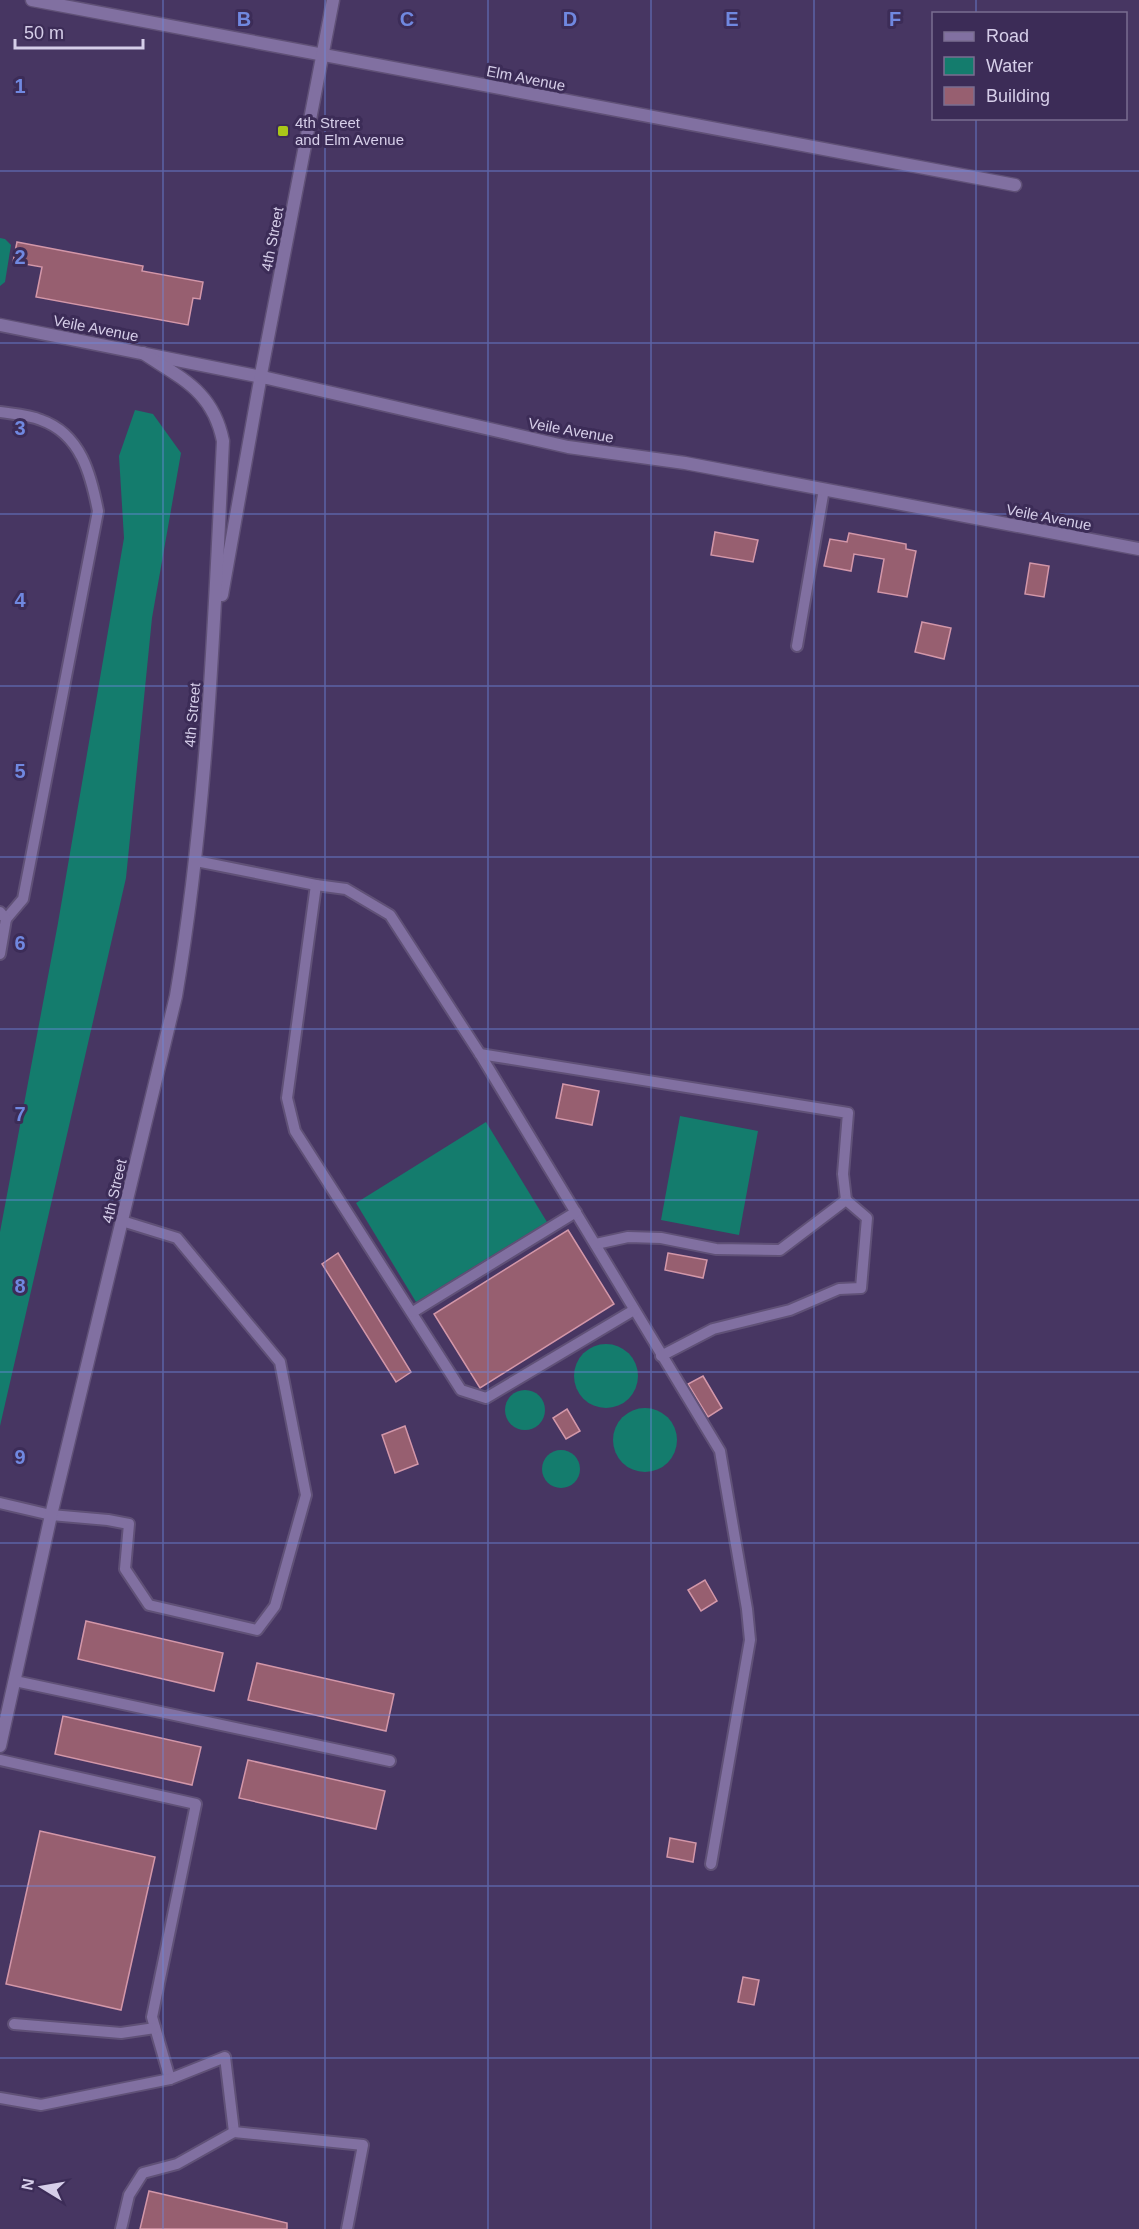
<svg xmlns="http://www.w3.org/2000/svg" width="1139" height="2229" viewBox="0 0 1139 2229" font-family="Arial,sans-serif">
<rect width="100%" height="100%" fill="#473662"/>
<g fill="#147c6d">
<polygon points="0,238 5,239 11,245 5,282 0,286"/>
<polygon points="135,410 153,414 181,453 152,618 126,878 0,1426 0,1232 58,923 124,538 119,456"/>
<polygon points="680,1116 758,1131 739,1235 661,1220"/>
<polygon points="486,1122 547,1222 416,1302 356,1203"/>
<circle cx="606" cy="1376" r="32"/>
<circle cx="525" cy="1410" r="20"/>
<circle cx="645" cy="1440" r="32"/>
<circle cx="561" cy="1469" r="19"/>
</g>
<g fill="#975f70" stroke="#d397a9" stroke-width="1.5">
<polygon points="17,242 143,266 142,271 203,282 200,299 193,298 188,325 36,297 42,267 13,262"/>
<polygon points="715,532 758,540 753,562 711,555"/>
<polygon points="849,533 906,544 906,549 916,551 907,597 878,592 884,559 854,554 851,571 824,566 830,539 847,542"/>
<polygon points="1030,563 1049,566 1044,597 1025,594"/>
<polygon points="922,622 951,628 944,659 915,652"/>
<polygon points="563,1084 599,1091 592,1125 556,1118"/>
<polygon points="568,1230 614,1304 480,1388 434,1314"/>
<polygon points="338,1253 411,1372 396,1382 322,1264"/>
<polygon points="668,1253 707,1260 703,1278 665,1270"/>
<polygon points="703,1376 722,1408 708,1417 688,1384"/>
<polygon points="567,1409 580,1431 566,1439 553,1418"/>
<polygon points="405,1426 418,1464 395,1473 382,1435"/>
<polygon points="705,1580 717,1601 701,1611 688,1590"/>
<polygon points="86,1621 223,1653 214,1691 78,1659"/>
<polygon points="257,1663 394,1694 386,1731 248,1700"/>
<polygon points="63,1716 201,1747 192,1785 55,1754"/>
<polygon points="248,1760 385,1791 376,1829 239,1798"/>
<polygon points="40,1831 155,1857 121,2010 6,1984"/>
<polygon points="670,1838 696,1843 693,1862 667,1857"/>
<polygon points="743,1977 759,1980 754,2005 738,2002"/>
<polygon points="149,2191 287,2223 287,2229 140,2229"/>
</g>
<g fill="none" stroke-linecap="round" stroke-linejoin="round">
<defs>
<g id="service">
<path d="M 0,412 C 13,414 29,415 41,420 C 81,434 91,475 98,511 L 23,899 L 6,919"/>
<polyline points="797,646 824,489"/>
<polyline points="196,861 316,885 346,889 390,915 480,1054 720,1451 747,1609 750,1640 711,1864"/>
<polyline points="316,885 287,1098 295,1131 461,1390 486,1398 634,1310"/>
<polyline points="0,912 6,919 0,954"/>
<polyline points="480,1054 848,1113 843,1174 846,1200"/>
<polyline points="596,1244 628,1237 661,1238 716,1249 780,1250 846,1200 867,1218 861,1288 839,1289 790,1310 713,1329 661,1356"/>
<polyline points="413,1312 576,1212"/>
<polyline points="0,1503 51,1515 108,1520 129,1524 125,1569 149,1605 257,1630 275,1606 306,1495 280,1362 177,1238 122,1221"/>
<polyline points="15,1681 390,1761"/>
<polyline points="0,1760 196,1804 152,2017 170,2079"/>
<polyline points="14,2024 121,2033 155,2028"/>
<polyline points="0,2098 41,2105 170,2079 225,2057 234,2132 363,2145 347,2229"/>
<polyline points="121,2229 129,2195 143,2173 177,2164 234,2132"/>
</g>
<polyline id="minor" points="32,0 1015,185"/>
<g id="tertiary">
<polyline points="0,325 267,378 568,447 685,463 1139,549"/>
<polyline points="222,595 262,369 333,0"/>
<path d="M 0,1746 L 51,1515 L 176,996 C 207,813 214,627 223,441 C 213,391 182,379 143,353"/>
</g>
</defs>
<use href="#service" stroke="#605177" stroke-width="14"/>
<use href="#minor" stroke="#605177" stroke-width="15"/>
<use href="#tertiary" stroke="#605177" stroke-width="15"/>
<use href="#service" stroke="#8170a1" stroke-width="10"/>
<use href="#minor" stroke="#8170a1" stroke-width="12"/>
<use href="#tertiary" stroke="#8170a1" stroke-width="12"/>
</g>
<path fill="none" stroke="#7088e0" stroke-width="1.5" stroke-opacity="0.55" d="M 163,0 L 163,2229M 325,0 L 325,2229M 488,0 L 488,2229M 651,0 L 651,2229M 814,0 L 814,2229M 976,0 L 976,14M 976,118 L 976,2229M 0,171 L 1139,171M 0,343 L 1139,343M 0,514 L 1139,514M 0,686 L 1139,686M 0,857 L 1139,857M 0,1029 L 1139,1029M 0,1200 L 1139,1200M 0,1372 L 1139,1372M 0,1543 L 1139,1543M 0,1715 L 1139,1715M 0,1886 L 1139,1886M 0,2058 L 1139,2058"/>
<rect fill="#aac718" stroke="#3c2c57" stroke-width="2" x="277" y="125" width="12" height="12" rx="3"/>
<g text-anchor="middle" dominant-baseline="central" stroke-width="6" stroke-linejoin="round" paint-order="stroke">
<g font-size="15" fill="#d6cee9" stroke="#3c2c57">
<text transform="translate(526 78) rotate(11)">Elm Avenue</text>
<text transform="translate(272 239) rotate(-79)">4th Street</text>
<text transform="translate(96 328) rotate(11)">Veile Avenue</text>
<text transform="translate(571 430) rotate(10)">Veile Avenue</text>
<text transform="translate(1049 517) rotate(11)">Veile Avenue</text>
<text transform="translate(192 715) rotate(-85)">4th Street</text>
<text transform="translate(114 1191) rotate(-77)">4th Street</text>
</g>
<g font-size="15" fill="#d6cee9" stroke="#3c2c57" text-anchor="start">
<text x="295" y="122">4th Street<tspan x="295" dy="17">and Elm Avenue</tspan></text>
</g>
</g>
<g font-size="20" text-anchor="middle" font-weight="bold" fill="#7088e0" stroke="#3c2c57" stroke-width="6" stroke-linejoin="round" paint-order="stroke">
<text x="244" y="26">B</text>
<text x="407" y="26">C</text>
<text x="570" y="26">D</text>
<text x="732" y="26">E</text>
<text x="895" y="26">F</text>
<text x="20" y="93">1</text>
<text x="20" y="264">2</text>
<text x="20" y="435">3</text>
<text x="20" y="607">4</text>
<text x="20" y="778">5</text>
<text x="20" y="950">6</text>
<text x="20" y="1121">7</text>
<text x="20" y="1293">8</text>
<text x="20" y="1464">9</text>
</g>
<rect x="932" y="12" width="195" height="108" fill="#3c2c57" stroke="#7a6d91" stroke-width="1.5"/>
<rect x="944" y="32" width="30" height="9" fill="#8170a1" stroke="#7a6d91" stroke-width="1.5"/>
<text x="986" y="42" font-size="18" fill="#d6cee9">Road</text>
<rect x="944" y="57" width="30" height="18" fill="#147c6d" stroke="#7a6d91" stroke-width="1.5"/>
<text x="986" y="72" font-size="18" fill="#d6cee9">Water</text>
<rect x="944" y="87" width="30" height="18" fill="#975f70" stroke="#7a6d91" stroke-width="1.5"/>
<text x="986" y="102" font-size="18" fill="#d6cee9">Building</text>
<g transform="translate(42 2187) rotate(281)" stroke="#3c2c57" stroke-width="4.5" paint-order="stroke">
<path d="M0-4.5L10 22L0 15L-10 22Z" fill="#d6cee9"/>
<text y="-9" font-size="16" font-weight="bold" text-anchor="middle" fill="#d6cee9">N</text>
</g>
<path d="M15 39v9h128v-9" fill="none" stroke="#d6cee9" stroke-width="3"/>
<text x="24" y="39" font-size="18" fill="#d6cee9" stroke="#3c2c57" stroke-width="4.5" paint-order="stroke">50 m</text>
</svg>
